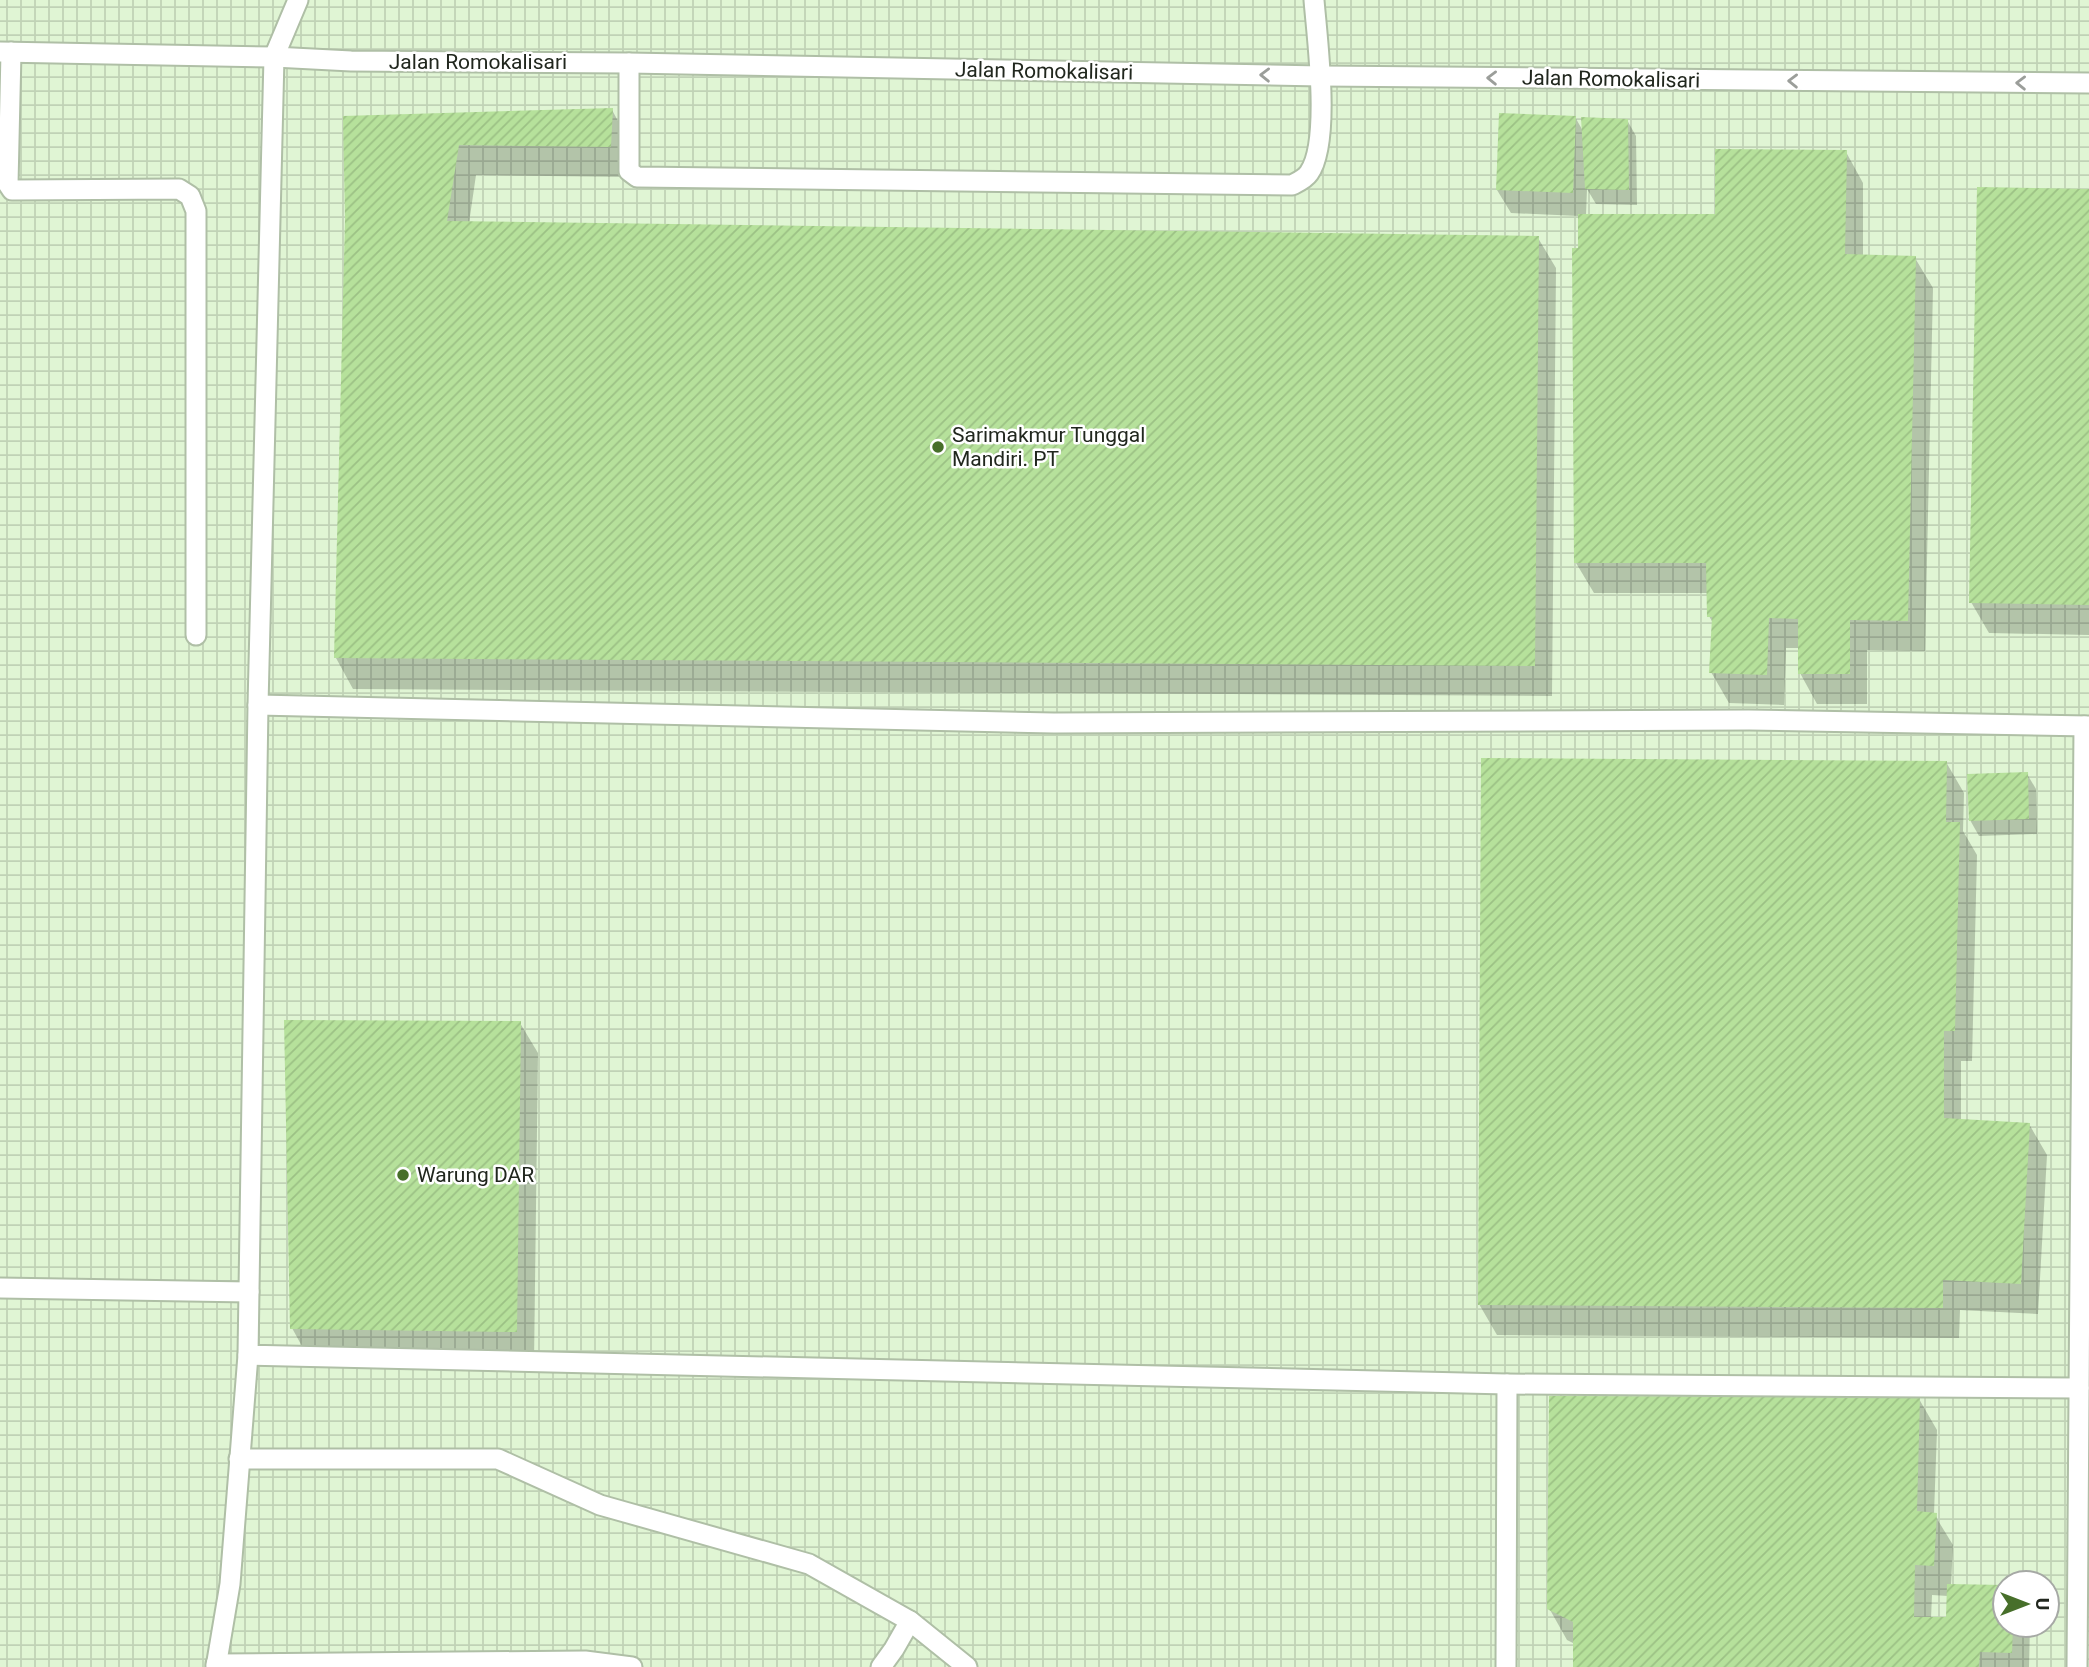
<svg xmlns="http://www.w3.org/2000/svg" width="2089" height="1667" viewBox="0 0 2089 1667" font-family="Roboto,sans-serif">
<defs>
<pattern id="industrial-grid" width="8" height="8" patternUnits="userSpaceOnUse" patternTransform="scale(1.75)"><rect width="8" height="8" fill="#e0f5d4"/><path d="M0 4h8M4 0v8" fill="none" stroke="#c0d2b6"/></pattern>
<pattern id="building-hatch" width="6" height="6" patternUnits="userSpaceOnUse" patternTransform="scale(1.75)"><rect width="6" height="6" fill="#b6e19b"/><path d="M-1 1l2-2M0 6l6-6M5 7l2-2" fill="none" stroke="#9cc185"/></pattern>
</defs>
<rect width="100%" height="100%" fill="#eefee4"/>
<path fill="url(#industrial-grid)" fill-rule="evenodd" d="M 0,0 L 2089,0 L 2089,1667 L 0,1667 ZM 2005,1583 L 2047,1583 L 2047,1625 L 2005,1625 Z"/>
<g fill="#0003" fill-rule="evenodd">
<polygon points="612,110 629,141 628,177 476,175 469,223 1538,238 1556,268 1552,696 353,689 336,658 347,220 345,118"/>
<polygon points="1575,117 1583,131 1627,120 1636,136 1637,205 1596,204 1587,189 1586,215 1716,215 1846,152 1863,183 1863,256 1915,258 1933,288 1925,651 1867,650 1867,704 1817,704 1800,673 1800,648 1786,648 1784,705 1729,703 1711,672 1713,623 1709,616 1708,593 1594,593 1576,563 1579,216 1511,213 1497,190"/>
<polygon points="2089,191 2089,635 1989,633 1971,602"/>
<polygon points="1946,762 1964,793 1963,831 1977,855 1972,1061 1961,1061 1961,1121 2029,1124 2047,1155 2038,1314 1960,1310 1959,1338 1497,1335 1479,1304"/>
<polygon points="2027,774 2036,789 2037,834 1979,836 1970,820"/>
<polygon points="520,1023 538,1053 534,1362 309,1359 292,1328"/>
<path d="M 1919,1399 L 1937,1430 L 1934,1514 L 1953,1545 L 1951,1585 L 2005,1587 L 2005,1625 L 2030,1625 L 2029,1667 L 1575,1667 L 1575,1644 L 1567,1640 L 1549,1608 ZM 1932,1595 L 1948,1596 L 1948,1619 L 1931,1619 Z"/>
</g>
<g fill="url(#building-hatch)">
<polygon points="613,108 611,147 459,145 447,221 1539,236 1535,666 334,658 345,220 343,116"/>
<polygon points="1499,113 1576,116 1573,193 1496,190"/>
<polygon points="1581,117 1628,119 1629,190 1585,189"/>
<polygon points="1715,149 1847,150 1845,254 1916,256 1908,621 1850,620 1850,674 1798,674 1798,619 1769,618 1767,675 1709,673 1712,617 1707,617 1706,563 1574,563 1572,248 1578,248 1578,214 1715,214"/>
<polygon points="1977,187 2089,189 2089,605 1969,603"/>
<polygon points="1481,758 1947,761 1946,822 1960,822 1955,1031 1944,1031 1944,1118 2030,1123 2021,1284 1943,1280 1943,1308 1478,1305"/>
<polygon points="2028,772 2029,819 1969,821 1967,774"/>
<polygon points="284,1020 521,1021 517,1332 290,1329"/>
<polygon points="1549,1396 1920,1397 1917,1511 1937,1513 1934,1566 1915,1565 1914,1617 1946,1617 1947,1584 2005,1585 2005,1625 2013,1625 2012,1653 1980,1652 1979,1667 1573,1667 1573,1622 1547,1609"/>
</g>
<g fill="none" stroke-linecap="round" stroke-linejoin="round">
<defs>
<g id="lane">
<polyline points="298,0 274,57 258,705 248,1355 1507,1384 2079,1388"/>
<polyline points="0,52 274,57 351,61 629,63 1321,76 2089,83"/>
<polyline points="11,52 8,184 12,190 179,189 190,196 196,211 196,635"/>
<path d="M 629,63 L 629,171 L 637,177 L 1292,185 C 1298,182 1305,179 1309,173 C 1331,142 1317,38 1314,0"/>
<polyline points="258,705 1054,723 1749,720 2089,726"/>
<polyline points="0,1288 249,1292"/>
<polyline points="239,1459 498,1459 600,1505 809,1564 910,1621 967,1667"/>
<polyline points="216,1664 585,1661 632,1667"/>
<polyline points="216,1667 230,1584 248,1355"/>
<polyline points="881,1667 894,1649 910,1621"/>
<polyline points="1506,1667 1507,1384"/>
<polyline points="2077,1667 2084,726"/>
</g>
</defs>
<use href="#lane" stroke="#afbfa6" stroke-width="23"/>
<use href="#lane" stroke="#fff" stroke-width="19"/>
</g>
<defs><path id="oneway-chevron" d="M-2-3.5L2.5 0L-2 3.5" fill="none" stroke-width="1.6" stroke-linecap="round" stroke-linejoin="round" transform="scale(1.75)"/></defs>
<g stroke="#9b9e9a">
<use href="#oneway-chevron" transform="translate(1265 75) rotate(-179)"/>
<use href="#oneway-chevron" transform="translate(1492 78) rotate(-179)"/>
<use href="#oneway-chevron" transform="translate(1793 81) rotate(-179)"/>
<use href="#oneway-chevron" transform="translate(2021 83) rotate(-179)"/>
</g>
<g fill="#476f2a" stroke="#fff" stroke-width="2.5">
<circle cx="938" cy="447" r="7"/>
<circle cx="403" cy="1175" r="7"/>
</g>
<g text-anchor="middle" dominant-baseline="central" stroke-width="5" stroke-linejoin="round" paint-order="stroke">
<g font-size="21" fill="#21271e" stroke="#fff">
<text x="478" y="62">Jalan Romokalisari</text>
<text transform="translate(1044 71) rotate(1)">Jalan Romokalisari</text>
<text transform="translate(1611 79) rotate(1)">Jalan Romokalisari</text>
</g>
<g font-size="21" fill="#21271e" stroke="#fff" text-anchor="start">
<text x="952" y="435">Sarimakmur Tunggal<tspan x="952" dy="24">Mandiri. PT</tspan></text>
<text x="417" y="1175">Warung DAR</text>
</g>
</g>
<g transform="translate(2026 1604) rotate(90)"><circle r="33" fill="#ffffff" stroke="#a6a9a5" stroke-width="2"/>
<path d="M0-5L12 26L0 18L-12 26Z" fill="#476f2a"/>
<text y="-10" font-size="19" font-weight="bold" text-anchor="middle" fill="#21271e">U</text>
</g>
</svg>
